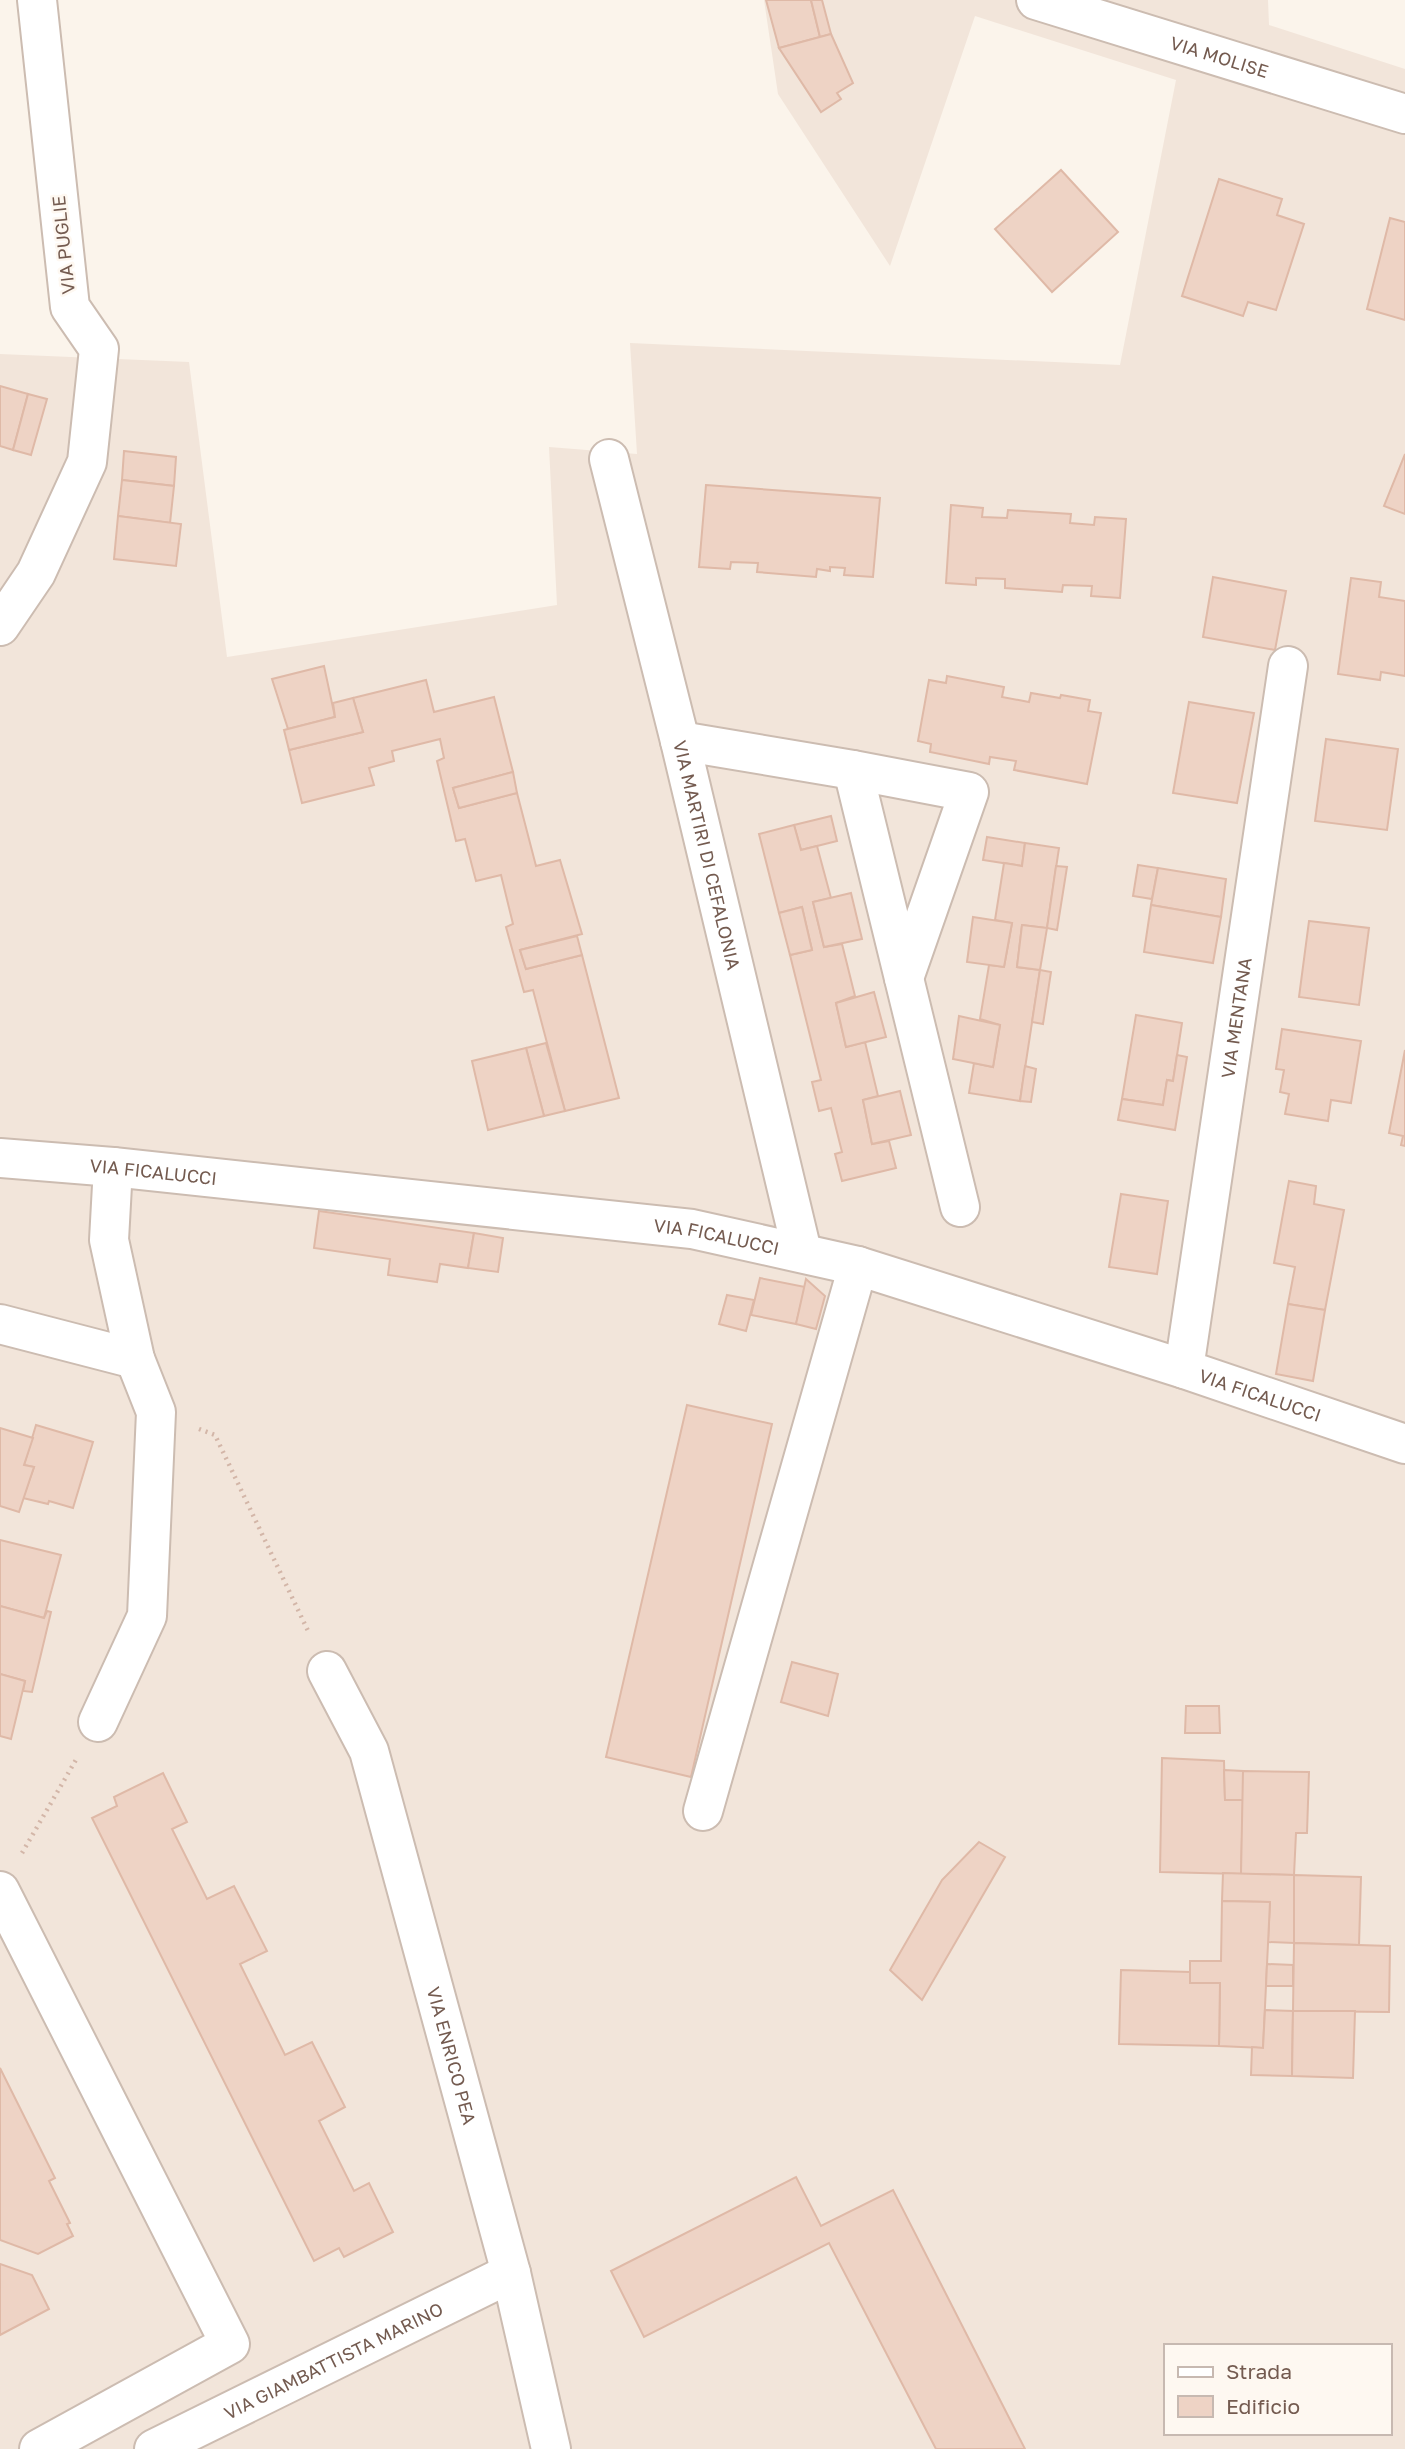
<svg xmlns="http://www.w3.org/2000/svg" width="1405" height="2449" viewBox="0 0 1405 2449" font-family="'Golos Text',sans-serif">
<rect width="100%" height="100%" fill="#fbf4eb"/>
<path fill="#f2e5da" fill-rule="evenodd" d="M 764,0 L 1268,0 L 1269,25 L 1405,69 L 1405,2449 L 0,2449 L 0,354 L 189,362 L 227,657 L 557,605 L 549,447 L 637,454 L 630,343 L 1120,365 L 1176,80 L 975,16 L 890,266 L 778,94 ZM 1165,2346 L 1389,2346 L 1389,2433 L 1165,2433 Z"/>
<g fill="#eed3c5" stroke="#dfb9a7" stroke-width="2">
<polygon points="766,0 811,0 820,37 779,48"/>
<polygon points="811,0 822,0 831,34 820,37"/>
<polygon points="831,34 853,83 837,93 841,99 821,112 779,48"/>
<polygon points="1061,170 1118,232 1052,292 995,229"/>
<polygon points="1219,179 1282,199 1277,215 1304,224 1276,310 1248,302 1243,316 1182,296"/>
<polygon points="1390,218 1405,222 1405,320 1367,309"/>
<polygon points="0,386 28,394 13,450 0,446"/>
<polygon points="28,394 47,399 31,455 13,450"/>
<polygon points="124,451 176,457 174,486 122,480"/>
<polygon points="1405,454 1405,514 1384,506"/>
<polygon points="122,480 174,486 170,523 118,516"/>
<polygon points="706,485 880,498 873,577 844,575 845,568 830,567 830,571 817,569 816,577 757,572 758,563 731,562 730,569 699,567"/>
<polygon points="951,505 983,508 982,517 1007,518 1008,510 1071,514 1070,523 1094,525 1095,517 1126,519 1120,598 1091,596 1092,586 1063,585 1062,592 1005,588 1005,579 976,578 976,585 946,583"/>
<polygon points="118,516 181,524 176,566 114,559"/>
<polygon points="1213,577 1286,591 1275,650 1203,637"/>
<polygon points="1351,578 1381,582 1379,597 1405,601 1405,676 1381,672 1380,680 1338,674"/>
<polygon points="324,666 335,717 288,729 272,679"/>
<polygon points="947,676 1004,687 1002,697 1029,702 1031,693 1060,698 1061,695 1090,700 1088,711 1101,713 1087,784 1014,770 1016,761 990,757 989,764 930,752 931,744 918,741 929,680 946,683"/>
<polygon points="426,680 434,712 494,697 513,772 453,788 459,808 517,793 536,866 560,860 582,934 520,950 526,969 582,955 619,1098 565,1111 533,990 524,992 506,927 513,924 501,875 476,881 465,839 456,841 437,761 444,758 440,739 392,751 394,761 369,768 374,785 302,803 289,750 363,732 353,698"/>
<polygon points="353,698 363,732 289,750 284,730 335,717 333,703"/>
<polygon points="1189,702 1254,713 1237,803 1173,793"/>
<polygon points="1326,739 1398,749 1387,830 1315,821"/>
<polygon points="513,772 517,793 459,808 453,788"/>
<polygon points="831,816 837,841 801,850 794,825"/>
<polygon points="794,825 801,850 817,846 831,898 813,902 824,947 842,944 855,996 836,1003 846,1047 865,1042 878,1096 863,1100 872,1144 889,1141 896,1168 842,1181 835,1154 842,1152 831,1108 819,1111 812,1082 821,1080 790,955 812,950 802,907 779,913 759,834"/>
<polygon points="987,837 1025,843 1022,866 983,860"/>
<polygon points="1025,843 1059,848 1047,928 1022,925 1017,967 1040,970 1020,1101 969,1093 974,1063 993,1067 1000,1025 980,1019 989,965 1004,967 1012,923 995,920 1004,863 1022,866"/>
<polygon points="1138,865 1158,868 1152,899 1133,896"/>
<polygon points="1056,866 1067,867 1057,930 1047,928"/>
<polygon points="1158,868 1226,879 1221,917 1151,905"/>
<polygon points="851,893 862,939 824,947 813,902"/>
<polygon points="1151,905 1221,917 1213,963 1144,952"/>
<polygon points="802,907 812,950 790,955 779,913"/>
<polygon points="973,917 1012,923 1004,967 967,962"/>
<polygon points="1309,921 1369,928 1359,1005 1299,997"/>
<polygon points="1022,925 1047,928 1040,970 1017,967"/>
<polygon points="577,936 582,955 526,969 520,950"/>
<polygon points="1040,970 1051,972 1043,1024 1032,1022"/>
<polygon points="874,992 886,1037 846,1047 836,1003"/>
<polygon points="1136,1015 1182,1023 1173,1081 1167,1080 1163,1105 1122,1099"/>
<polygon points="959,1016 1000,1025 993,1067 953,1059"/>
<polygon points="1282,1029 1361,1041 1351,1103 1331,1100 1328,1121 1285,1114 1289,1094 1280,1092 1284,1070 1276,1069"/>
<polygon points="546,1043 565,1111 544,1116 526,1048"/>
<polygon points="526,1048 544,1116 488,1130 472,1061"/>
<polygon points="1405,1050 1405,1146 1401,1145 1403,1136 1389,1133"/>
<polygon points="1177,1055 1187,1057 1175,1130 1118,1120 1122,1099 1163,1105 1167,1080 1173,1081"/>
<polygon points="1025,1066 1036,1069 1031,1102 1020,1101"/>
<polygon points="900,1091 911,1135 872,1144 863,1100"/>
<polygon points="1289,1181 1316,1186 1314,1204 1344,1210 1325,1310 1288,1304 1295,1267 1274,1263"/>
<polygon points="1121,1194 1168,1201 1157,1274 1109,1267"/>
<polygon points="319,1211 474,1233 468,1268 440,1264 437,1282 388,1275 390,1259 314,1248"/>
<polygon points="474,1233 503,1238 498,1272 468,1268"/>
<polygon points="760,1278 805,1287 796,1324 751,1315"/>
<polygon points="806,1279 825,1296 816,1329 796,1324"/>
<polygon points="727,1295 754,1300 746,1331 719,1324"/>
<polygon points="1288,1304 1325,1310 1313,1381 1276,1374"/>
<polygon points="687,1405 772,1424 691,1777 606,1757"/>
<polygon points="36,1425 93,1442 73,1508 49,1501 48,1504 23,1498 34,1467 24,1465"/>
<polygon points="0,1428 33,1438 24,1465 34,1467 19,1512 0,1506"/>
<polygon points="0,1540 61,1555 44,1618 0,1606"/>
<polygon points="0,1606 44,1618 47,1611 51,1612 32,1692 23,1691 25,1681 0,1674"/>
<polygon points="792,1662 838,1674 828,1716 781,1702"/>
<polygon points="0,1674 25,1681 11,1739 0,1736"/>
<polygon points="1186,1706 1219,1706 1220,1733 1185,1733"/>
<polygon points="1162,1758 1224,1761 1225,1800 1243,1800 1241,1874 1160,1872"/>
<polygon points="1224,1770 1243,1771 1243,1800 1225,1800"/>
<polygon points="1243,1771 1309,1772 1307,1833 1296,1833 1294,1875 1241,1874"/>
<polygon points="163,1773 187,1822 172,1829 207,1899 234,1886 267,1951 240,1964 285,2055 312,2042 345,2107 319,2121 354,2191 369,2183 393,2232 344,2257 339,2248 314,2261 92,1818 117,1806 114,1797"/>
<polygon points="979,1842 1005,1857 922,2000 890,1970 942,1880"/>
<polygon points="1223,1873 1294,1875 1294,1943 1268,1942 1270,1902 1222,1901"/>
<polygon points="1294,1875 1361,1877 1359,1945 1294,1943"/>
<polygon points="1222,1901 1270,1902 1263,2048 1219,2046 1220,1983 1190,1983 1190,1961 1221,1961"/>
<polygon points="1294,1943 1390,1946 1389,2012 1293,2011"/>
<polygon points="1267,1964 1293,1965 1293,1986 1266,1986"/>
<polygon points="1121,1970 1190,1972 1190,1983 1220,1983 1219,2046 1119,2044"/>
<polygon points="1265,2010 1293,2011 1292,2076 1251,2075 1252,2047 1263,2048"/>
<polygon points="1293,2011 1355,2011 1353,2078 1292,2076"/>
<polygon points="0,2068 55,2178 49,2181 70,2223 67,2224 73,2236 38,2254 0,2240"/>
<polygon points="796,2177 821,2226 893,2190 1025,2449 936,2449 829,2243 644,2337 611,2271"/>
<polygon points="0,2264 32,2275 49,2309 0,2335"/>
</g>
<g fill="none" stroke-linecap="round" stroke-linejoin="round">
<defs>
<g id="minor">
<path id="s1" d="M 1036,0 L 1405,114"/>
<path id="s2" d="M 609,459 L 680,741 L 802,1252"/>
<polyline points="0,626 36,573 87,462 99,349 70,307 37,0"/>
<polyline points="680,741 853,770 969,792 904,978"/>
<polyline points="853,770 960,1207"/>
<path id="s3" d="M 0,1158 L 113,1167 L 692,1229 L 858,1266 L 1184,1369 L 1405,1444"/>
<polyline points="0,1324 135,1359"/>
<path id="s4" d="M 1184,1369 L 1288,666"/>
<path id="s5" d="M 327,1671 L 369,1751 L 511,2273 L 551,2449"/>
<polyline points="98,1722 147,1616 156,1412 135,1359 109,1240 113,1167"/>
<polyline points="703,1811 858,1266"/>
<polyline points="0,1891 230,2344 39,2449"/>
<path id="s6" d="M 154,2449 L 511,2273"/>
</g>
</defs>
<use href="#minor" stroke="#ccbcb1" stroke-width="42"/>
<g stroke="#d3b6a8" stroke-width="4.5" stroke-dasharray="2 5" stroke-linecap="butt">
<polyline points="199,1429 215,1435 309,1633"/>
<polyline points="22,1853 77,1758"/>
</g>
<use href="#minor" stroke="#fff" stroke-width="38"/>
</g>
<g text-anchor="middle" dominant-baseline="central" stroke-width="5" stroke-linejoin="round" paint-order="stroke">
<g font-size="18" fill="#745b50" stroke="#fef8f1">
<text stroke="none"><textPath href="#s1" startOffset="192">VIA MOLISE</textPath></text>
<text transform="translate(63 245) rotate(-96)">VIA PUGLIE</text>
<text stroke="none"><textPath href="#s2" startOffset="408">VIA MARTIRI DI CEFALONIA</textPath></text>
<text stroke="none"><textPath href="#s4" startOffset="355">VIA MENTANA</textPath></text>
<text stroke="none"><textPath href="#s3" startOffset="154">VIA FICALUCCI</textPath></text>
<text stroke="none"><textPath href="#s3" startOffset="721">VIA FICALUCCI</textPath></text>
<text stroke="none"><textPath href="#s3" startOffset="1288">VIA FICALUCCI</textPath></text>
<text stroke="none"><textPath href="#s5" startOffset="406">VIA ENRICO PEA</textPath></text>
<text stroke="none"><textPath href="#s6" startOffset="200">VIA GIAMBATTISTA MARINO</textPath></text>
</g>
</g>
<rect x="1164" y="2344" width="228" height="91" fill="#fef8f1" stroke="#c7b9b1" stroke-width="2"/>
<rect x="1178" y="2367" width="35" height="10" fill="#ffffff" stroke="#c7b9b1" stroke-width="2"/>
<text x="1226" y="2379" font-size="21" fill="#745b50">Strada</text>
<rect x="1178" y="2396" width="35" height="21" fill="#eed3c5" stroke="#c7b9b1" stroke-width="2"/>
<text x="1226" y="2414" font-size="21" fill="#745b50">Edificio</text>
</svg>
